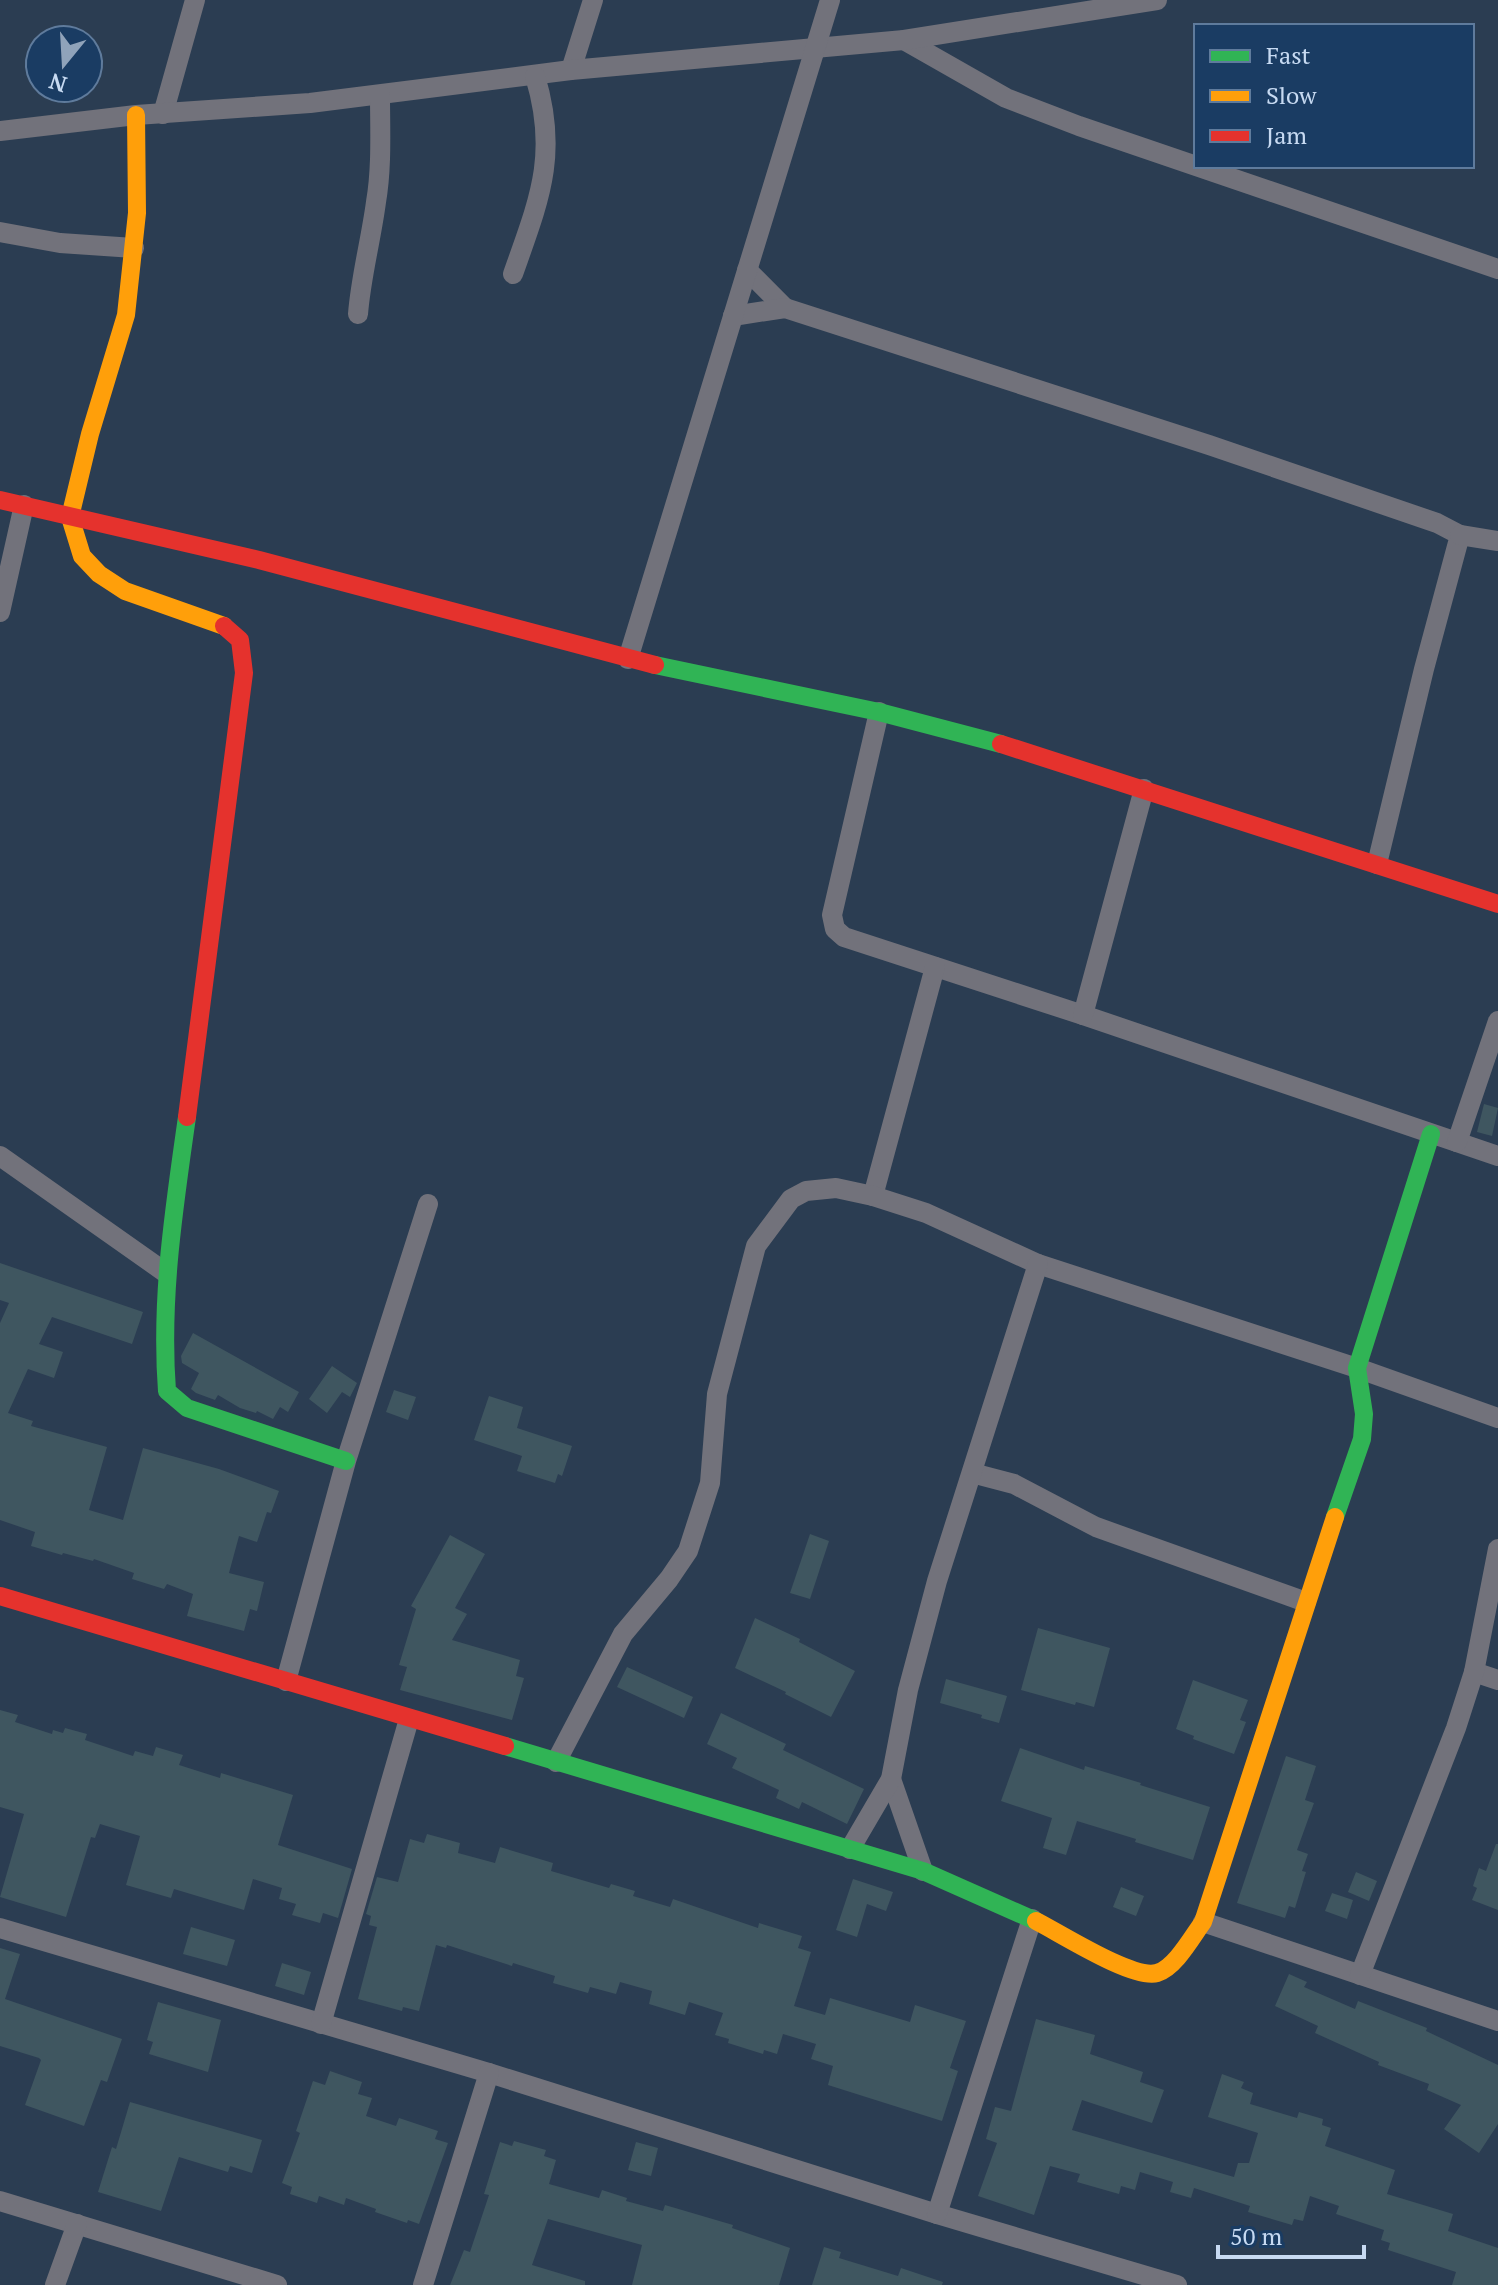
<svg xmlns="http://www.w3.org/2000/svg" width="1498" height="2285" viewBox="0 0 1498 2285" font-family="'PT Serif',serif">
<rect width="100%" height="100%" fill="#2b3d52"/>
<g fill="#3f5660">
<polygon points="1484,1104 1498,1108 1492,1136 1477,1132"/>
<polygon points="0,1263 143,1312 132,1344 52,1317 39,1344 63,1352 54,1378 28,1369 8,1413 33,1421 31,1426 107,1447 89,1510 123,1520 143,1448 219,1469 279,1491 271,1513 267,1512 257,1542 239,1536 229,1573 264,1582 257,1611 250,1609 244,1631 187,1616 193,1594 167,1584 164,1589 132,1579 134,1573 94,1559 93,1561 63,1553 62,1555 31,1546 35,1532 0,1520 0,1323 9,1303 0,1300"/>
<polygon points="193,1333 299,1392 288,1412 280,1407 273,1419 257,1411 256,1413 240,1408 218,1395 215,1400 196,1393 191,1389 199,1373 182,1363 181,1356"/>
<polygon points="332,1366 357,1383 350,1397 342,1392 327,1413 309,1399"/>
<polygon points="394,1390 416,1397 408,1420 386,1412"/>
<polygon points="489,1396 523,1407 517,1428 572,1446 562,1476 558,1474 555,1483 517,1471 522,1456 474,1440"/>
<polygon points="810,1534 829,1541 810,1599 790,1593"/>
<polygon points="450,1535 485,1554 455,1608 467,1614 452,1640 520,1660 516,1676 524,1678 512,1720 400,1690 407,1667 399,1665 416,1609 411,1606"/>
<polygon points="755,1618 800,1639 799,1642 855,1671 831,1717 785,1694 786,1692 735,1668"/>
<polygon points="1038,1628 1110,1648 1094,1707 1076,1702 1075,1705 1021,1690"/>
<polygon points="627,1667 693,1697 684,1718 617,1687"/>
<polygon points="946,1679 1007,1696 999,1723 981,1718 982,1715 940,1703"/>
<polygon points="1193,1680 1248,1700 1240,1720 1246,1722 1234,1754 1193,1739 1194,1736 1176,1729"/>
<polygon points="0,1710 18,1715 15,1722 52,1734 53,1730 63,1733 65,1728 87,1734 85,1740 133,1756 135,1751 153,1756 156,1747 183,1755 179,1765 220,1778 221,1773 293,1795 278,1845 352,1869 338,1918 323,1913 320,1923 292,1915 296,1904 279,1899 282,1888 253,1879 244,1910 174,1889 171,1898 126,1885 140,1836 100,1824 95,1838 91,1837 66,1917 0,1897 24,1814 0,1807"/>
<polygon points="721,1713 786,1744 783,1750 864,1789 847,1824 802,1802 799,1809 776,1798 779,1790 732,1768 737,1758 707,1744"/>
<polygon points="1020,1748 1084,1770 1085,1766 1141,1783 1140,1785 1210,1807 1193,1860 1135,1842 1136,1839 1077,1821 1066,1855 1043,1848 1052,1818 1001,1801"/>
<polygon points="1286,1756 1316,1766 1305,1800 1314,1803 1297,1850 1308,1854 1302,1871 1306,1872 1295,1908 1289,1906 1285,1918 1237,1903"/>
<polygon points="427,1834 460,1843 458,1853 495,1863 500,1847 553,1863 551,1871 609,1888 611,1884 635,1891 633,1896 670,1907 673,1899 758,1928 759,1923 802,1936 798,1948 811,1952 794,2006 825,2015 830,1998 910,2022 915,2005 966,2021 950,2068 958,2071 942,2121 828,2085 833,2066 811,2059 816,2044 783,2034 777,2054 764,2050 763,2054 728,2043 729,2039 715,2035 723,2013 689,2002 685,2015 649,2004 652,1991 620,1982 616,1994 590,1987 588,1993 553,1983 555,1976 513,1963 512,1966 447,1945 446,1948 436,1945 419,2011 403,2007 402,2011 358,1999 377,1927 369,1925 371,1916 366,1914 377,1877 398,1882 410,1839 424,1843"/>
<polygon points="1496,1844 1498,1844 1498,1910 1472,1900 1477,1888 1473,1886 1479,1868 1486,1871"/>
<polygon points="1356,1872 1377,1881 1369,1901 1348,1892"/>
<polygon points="853,1879 893,1892 886,1911 867,1904 857,1937 836,1930"/>
<polygon points="1121,1887 1144,1896 1136,1916 1113,1907"/>
<polygon points="1332,1893 1353,1900 1347,1919 1325,1911"/>
<polygon points="191,1927 235,1940 227,1966 183,1954"/>
<polygon points="0,1948 20,1954 5,1999 122,2039 107,2082 101,2080 84,2126 25,2105 41,2060 39,2058 0,2046"/>
<polygon points="282,1963 311,1972 304,1995 275,1986"/>
<polygon points="1289,1974 1307,1982 1304,1987 1355,2009 1358,2001 1427,2028 1426,2031 1498,2065 1498,2124 1479,2153 1444,2129 1461,2105 1427,2090 1429,2084 1378,2065 1379,2062 1315,2033 1318,2026 1275,2006"/>
<polygon points="158,2002 221,2020 208,2072 149,2054 153,2042 147,2040"/>
<polygon points="1036,2019 1095,2035 1090,2054 1143,2072 1140,2082 1164,2090 1152,2123 1082,2100 1072,2130 1234,2177 1238,2163 1249,2163 1258,2133 1208,2117 1222,2074 1244,2082 1241,2088 1253,2093 1250,2104 1297,2118 1299,2112 1323,2119 1322,2125 1331,2128 1325,2146 1395,2170 1387,2194 1453,2214 1448,2231 1498,2248 1498,2285 1452,2285 1456,2272 1388,2250 1390,2243 1381,2240 1384,2230 1336,2214 1339,2206 1310,2196 1303,2221 1294,2219 1292,2225 1248,2212 1250,2206 1194,2188 1191,2198 1170,2192 1173,2182 1140,2172 1135,2190 1121,2186 1119,2194 1077,2182 1080,2174 1050,2166 1034,2215 978,2196 997,2143 986,2139 995,2107 1011,2111"/>
<polygon points="330,2071 362,2082 358,2094 372,2098 366,2116 396,2126 399,2118 438,2131 435,2139 448,2143 419,2224 408,2220 407,2223 375,2212 376,2209 346,2198 344,2205 319,2196 317,2203 290,2194 292,2187 282,2183 300,2133 296,2131 313,2081 325,2085"/>
<polygon points="130,2102 262,2140 252,2173 230,2166 228,2172 179,2157 161,2211 98,2192 112,2147 116,2149"/>
<polygon points="514,2141 546,2150 544,2156 556,2160 549,2184 599,2198 602,2190 627,2198 626,2201 663,2211 665,2205 733,2225 732,2228 790,2248 779,2285 632,2285 642,2245 548,2219 532,2265 585,2281 585,2285 450,2285 464,2250 470,2252 489,2195 484,2194 500,2142 512,2146"/>
<polygon points="636,2142 658,2148 651,2176 628,2170"/>
<polygon points="824,2247 841,2252 839,2258 898,2276 901,2268 943,2282 942,2285 812,2285"/>
</g>
<g fill="none" stroke-linecap="round" stroke-linejoin="round">
<g stroke="#72727b" stroke-width="20">
<polyline points="904,40 1006,98 1079,126 1498,269"/>
<polyline points="571,70 593,0"/>
<polyline points="163,114 195,0"/>
<polyline points="0,131 136,115 310,103 571,70 904,40 1157,0"/>
<polyline points="0,232 60,243 134,248"/>
<polyline points="747,270 785,308"/>
<path d="M 513,274 C 539,200 559,155 535,76"/>
<path d="M 358,314 C 361,276 371,240 376,202 C 382,167 380,130 380,95"/>
<polyline points="733,316 785,308 1209,445 1437,523 1460,535 1424,669 1377,864"/>
<polyline points="1460,535 1498,541"/>
<polyline points="0,612 24,505"/>
<polyline points="628,659 830,0"/>
<polyline points="879,712 832,915 835,929 844,937 1083,1015 1498,1156"/>
<polyline points="1083,1015 1144,789"/>
<polyline points="1457,1142 1498,1021"/>
<polyline points="0,1156 166,1273"/>
<polyline points="873,1196 935,967"/>
<polyline points="972,1473 1014,1484 1096,1527 1306,1602"/>
<polyline points="1474,1672 1498,1680"/>
<polyline points="286,1681 346,1461 428,1204"/>
<polyline points="556,1762 623,1634 669,1579 688,1551 710,1483 717,1394 756,1246 791,1199 806,1191 836,1188 873,1196 926,1213 1038,1264 1357,1368 1498,1418"/>
<polyline points="891,1779 923,1871"/>
<polyline points="850,1849 891,1779 908,1690 937,1581 1038,1264"/>
<polyline points="1203,1922 1498,2021"/>
<polyline points="0,1928 489,2073 937,2214 1177,2285"/>
<polyline points="1360,1975 1456,1728 1474,1672 1498,1549"/>
<polyline points="321,2024 409,1719"/>
<polyline points="0,2201 277,2285"/>
<polyline points="937,2214 1032,1919"/>
<polyline points="55,2285 77,2224"/>
<polyline points="423,2285 489,2073"/>
</g>
<g stroke="#30b455" stroke-width="18">
<polyline points="655,665 879,712 1001,744"/>
<path d="M 187,1117 C 174,1209 160,1298 167,1391 L 187,1408 L 346,1461"/>
<polyline points="1335,1517 1362,1439 1364,1414 1357,1368 1431,1134"/>
<polyline points="505,1746 923,1871 1036,1921"/>
</g>
<g stroke="#ff9f0a" stroke-width="18">
<polyline points="136,115 137,213 126,315 90,434 70,517 82,556 99,574 125,591 224,626"/>
<path d="M 1036,1921 C 1060,1933 1133,1980 1157,1973 C 1175,1968 1192,1937 1203,1922 L 1335,1517"/>
</g>
<g stroke="#e5322d" stroke-width="18">
<polyline points="0,500 259,560 655,665"/>
<polyline points="1001,744 1498,904"/>
<polyline points="187,1117 244,673 240,640 224,626"/>
<polyline points="0,1596 505,1746"/>
</g>
</g>
<rect x="1194" y="24" width="280" height="144" fill="#1a3c63" stroke="#5f7b9c" stroke-width="2"/>
<rect x="1210" y="50" width="40" height="12" fill="#30b455" stroke="#5f7b9c" stroke-width="2"/>
<text x="1266" y="64" font-size="24" fill="#c7daf2">Fast</text>
<rect x="1210" y="90" width="40" height="12" fill="#ff9f0a" stroke="#5f7b9c" stroke-width="2"/>
<text x="1266" y="104" font-size="24" fill="#c7daf2">Slow</text>
<rect x="1210" y="130" width="40" height="12" fill="#e5322d" stroke="#5f7b9c" stroke-width="2"/>
<text x="1266" y="144" font-size="24" fill="#c7daf2">Jam</text>
<g transform="translate(64 64) rotate(198)"><circle r="38" fill="#1a3c63" stroke="#5f7b9c" stroke-width="2"/>
<path d="M0-6L14 30L0 20L-14 30Z" fill="#90a3ba"/>
<text y="-12" font-size="22" font-weight="bold" text-anchor="middle" fill="#c7daf2">N</text>
</g>
<path d="M1218 2245v12h146v-12" fill="none" stroke="#c7daf2" stroke-width="4"/>
<text x="1230" y="2245" font-size="24" fill="#c7daf2" stroke="#1a3c63" stroke-width="6" paint-order="stroke">50 m</text>
</svg>
